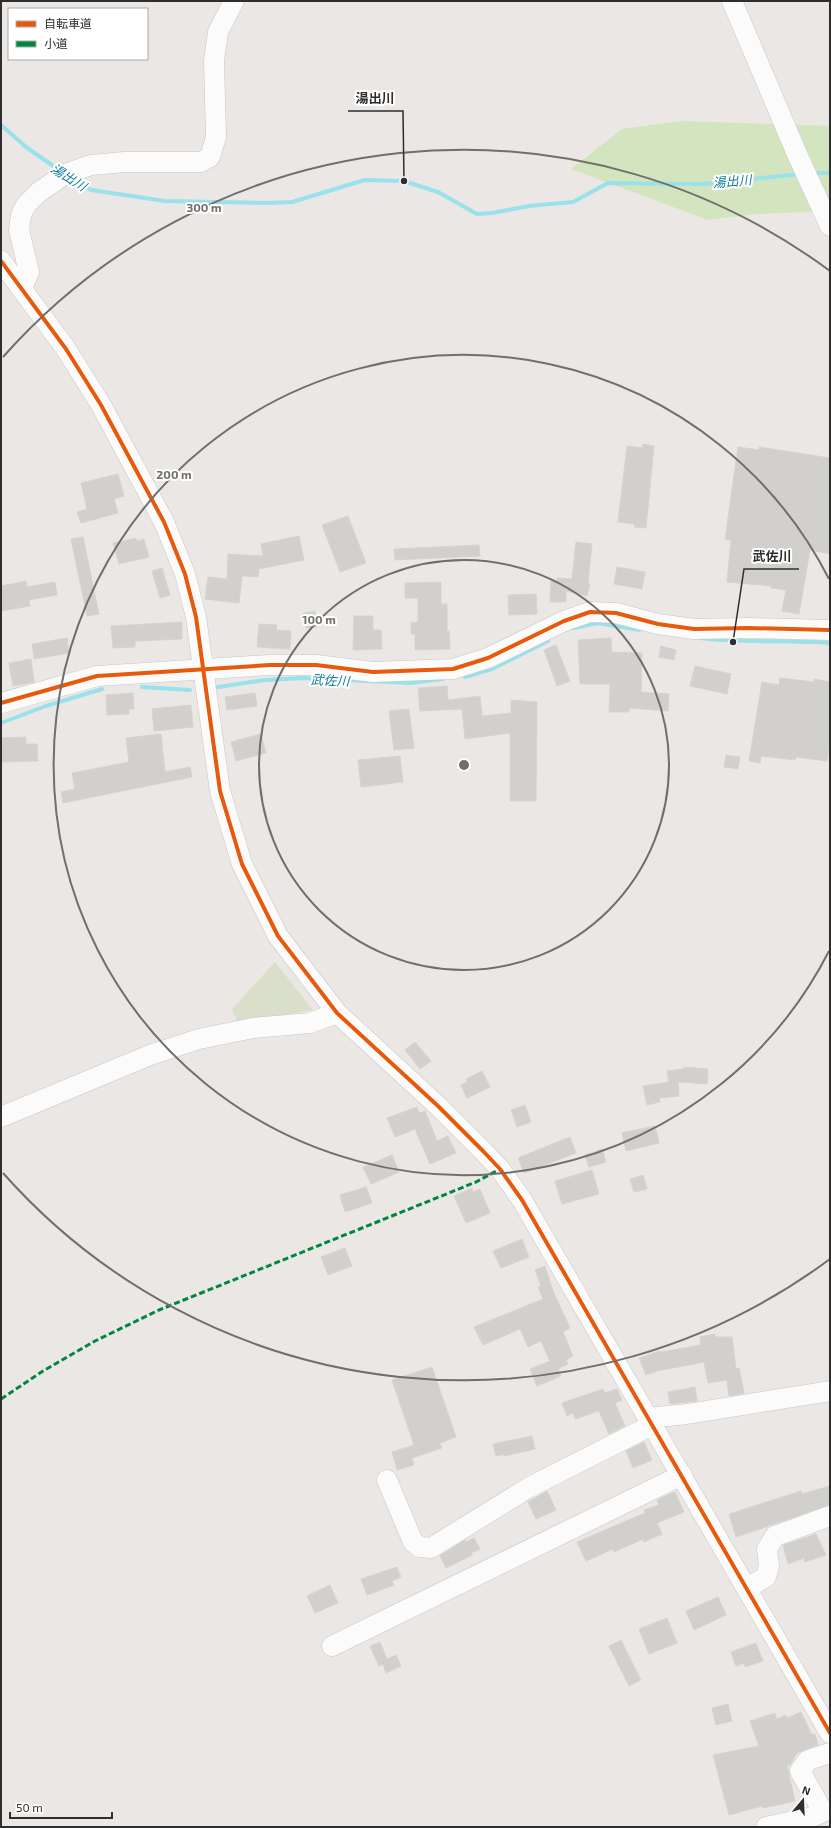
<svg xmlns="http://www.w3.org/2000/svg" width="831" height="1828" viewBox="0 0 831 1828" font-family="'Exo 2','Noto Sans JP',sans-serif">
<rect width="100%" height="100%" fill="#ebe7e4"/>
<polygon fill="#d3e5be" points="681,121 830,126 830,211 757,214 708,220 571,169 622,129"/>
<polygon fill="#dadfcc" points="275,962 313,1010 238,1023 232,1009"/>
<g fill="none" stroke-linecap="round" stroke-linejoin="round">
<g stroke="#99e1eb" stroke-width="4">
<polyline points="1,125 26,147 59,170"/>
<polyline points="812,173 830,173"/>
<polyline points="72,178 91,190 165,201 267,203 292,202 365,180 404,181 438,192 477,214 492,213 529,206 573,202 608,183 703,184 800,174"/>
<polyline points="573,628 598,623 639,630"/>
<path d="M 699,638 C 742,643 786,640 830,643"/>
<polyline points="465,677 492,669 548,641"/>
<polyline points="142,687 190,690"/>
<polyline points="218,687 265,680 303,678 410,683 443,679"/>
<polyline points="1,723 46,706 102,689"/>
</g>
</g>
<g fill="#d2d0cd" stroke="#d6d3d0">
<polygon points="643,444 654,446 646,528 634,527 635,524 618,522 627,446 642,448"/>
<polygon points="738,447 759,450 759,447 830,458 830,554 810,550 799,614 782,611 786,590 771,588 771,586 727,582 731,540 725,539"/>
<polygon points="118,474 124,496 114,499 118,513 81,523 77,512 87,509 81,483"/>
<polygon points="348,516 366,563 340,572 322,525"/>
<polygon points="299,536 304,560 259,569 258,577 242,576 239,603 205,599 208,577 227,579 228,554 263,556 261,544"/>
<polygon points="83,537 99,614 87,616 71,539"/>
<polygon points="136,538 137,541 144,539 149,557 119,564 113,543"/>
<polygon points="576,542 592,544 588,583 590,584 587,596 566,591 566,602 550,602 551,581 557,581 557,578 572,579"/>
<polygon points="479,545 480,556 395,560 394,549"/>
<polygon points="617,567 645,572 642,589 614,584"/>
<polygon points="162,568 170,595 160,598 152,571"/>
<polygon points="26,581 27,587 55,582 57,595 29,600 30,606 1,611 1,586"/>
<polygon points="441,582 441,604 447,604 447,631 449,631 450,649 415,650 415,634 411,634 411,623 418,622 418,598 405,598 405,583"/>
<polygon points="536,594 537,614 509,615 508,595"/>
<polygon points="315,611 317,627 306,628 303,613"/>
<polygon points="354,616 373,616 373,630 381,630 382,649 353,650"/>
<polygon points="182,622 182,639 135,641 135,647 113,648 111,626"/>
<polygon points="259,624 277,625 276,630 291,631 290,649 257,647"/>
<polygon points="67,638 69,653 34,659 32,644"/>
<polygon points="611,638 612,652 642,653 641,692 669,694 668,711 629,708 629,712 609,712 610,684 580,684 578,640"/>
<polygon points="556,645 570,681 557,686 544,650"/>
<polygon points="661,646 676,650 674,660 659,657"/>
<polygon points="31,659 34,682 13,686 9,663"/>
<polygon points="695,666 731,674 727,694 690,686"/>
<polygon points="780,678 814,682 814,679 830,682 830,741 827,761 796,757 795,760 761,756 760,763 749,761 762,682 779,685"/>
<polygon points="447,686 448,700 480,696 482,716 511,713 511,700 537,702 536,801 510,801 510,733 465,739 462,709 420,711 418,688"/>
<polygon points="133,693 134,709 129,709 129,714 107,715 106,695"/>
<polygon points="255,693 257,706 227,710 225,697"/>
<polygon points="191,705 193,727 154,731 152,709"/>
<polygon points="409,709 414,748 394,750 389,711"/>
<polygon points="161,734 165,772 190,767 192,777 63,803 61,792 75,789 72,773 129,762 126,738"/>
<polygon points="261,734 266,753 236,761 231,742"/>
<polygon points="26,737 26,744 37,744 38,761 1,762 1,738"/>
<polygon points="726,755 740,757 738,769 724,767"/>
<polygon points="400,756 403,782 361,787 358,760"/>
<polygon points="415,1042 431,1061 420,1069 405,1050"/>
<polygon points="684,1067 708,1069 707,1084 678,1082 679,1096 659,1098 660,1102 647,1105 643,1086 669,1082 667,1071 684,1069"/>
<polygon points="482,1071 490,1087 467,1098 461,1085 467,1082 466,1079"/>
<polygon points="525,1105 531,1122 517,1127 511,1110"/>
<polygon points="417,1107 419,1113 425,1111 437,1141 448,1136 456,1153 430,1164 415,1129 395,1137 387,1118"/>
<polygon points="655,1126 659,1143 626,1151 622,1133"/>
<polygon points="570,1137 576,1153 524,1173 518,1158"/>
<polygon points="602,1149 606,1162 589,1167 585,1155"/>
<polygon points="392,1155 399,1172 371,1184 363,1167"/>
<polygon points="592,1170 599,1194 562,1204 555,1181"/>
<polygon points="643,1175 647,1189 634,1192 630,1179"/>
<polygon points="366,1187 372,1203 345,1212 340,1195"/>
<polygon points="472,1188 473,1192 480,1189 490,1213 466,1223 454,1196"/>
<polygon points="522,1239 529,1257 501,1268 493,1251"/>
<polygon points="345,1248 352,1266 328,1275 321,1257"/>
<polygon points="545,1266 553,1291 570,1328 563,1332 573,1356 566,1360 568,1364 558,1369 561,1376 537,1386 530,1369 550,1361 541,1341 528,1347 520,1329 483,1345 474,1327 543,1299 538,1287 541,1286 535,1270"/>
<polygon points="715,1334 715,1337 732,1337 736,1369 739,1368 744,1393 729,1396 727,1380 708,1383 704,1362 657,1371 646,1375 639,1358 660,1351 661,1352 701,1345 700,1337"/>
<polygon points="432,1367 456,1437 440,1443 442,1448 412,1458 414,1465 397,1470 392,1452 414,1445 392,1380"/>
<polygon points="695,1387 697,1401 670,1404 668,1392"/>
<polygon points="603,1389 605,1393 617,1389 622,1400 615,1403 625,1426 609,1434 599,1411 575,1419 573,1413 567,1416 562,1403"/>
<polygon points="532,1436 535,1449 504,1456 503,1454 496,1456 493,1444"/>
<polygon points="644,1442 652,1460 633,1468 626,1451"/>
<polygon points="830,1486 830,1505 736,1537 729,1514 801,1491 802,1494"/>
<polygon points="547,1491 556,1510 536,1519 528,1502"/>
<polygon points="675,1492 684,1512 657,1523 662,1534 644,1542 643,1539 614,1552 613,1549 586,1561 577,1542 645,1513 644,1510 659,1505 657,1500"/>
<polygon points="816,1534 826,1555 805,1562 804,1558 788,1564 783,1545"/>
<polygon points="474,1538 480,1549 471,1553 472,1555 446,1568 440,1556 465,1540 466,1542"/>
<polygon points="397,1567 401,1577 392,1581 394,1585 367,1595 361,1579"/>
<polygon points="330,1585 338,1603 315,1613 307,1596"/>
<polygon points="718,1597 726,1615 694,1630 686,1611"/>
<polygon points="667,1618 677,1643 649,1654 639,1629"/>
<polygon points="621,1640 641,1680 629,1686 609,1646"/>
<polygon points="380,1642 387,1659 396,1655 401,1666 386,1673 383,1664 379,1666 370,1646"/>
<polygon points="756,1643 763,1661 745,1667 744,1663 736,1666 731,1652"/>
<polygon points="728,1704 732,1721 716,1725 712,1708"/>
<polygon points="801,1712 812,1735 815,1734 818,1745 797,1753 790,1765 787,1766 795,1801 763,1808 762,1806 729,1815 713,1755 759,1746 750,1721 775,1713 777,1719 786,1715 787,1718"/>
</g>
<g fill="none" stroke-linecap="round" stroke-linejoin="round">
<defs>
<g id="minor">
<polyline points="732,1 797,154 830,226"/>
<polyline points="1,261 66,349 101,405 164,522 185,574 196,617 220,791 242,864 278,936 337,1013 438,1106 483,1151 500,1169 522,1200 830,1733"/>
<polyline points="22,288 29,272 19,230 21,215 26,205 39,192 65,174 91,165 125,162 201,162 210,157 216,137 214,61 218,32 234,1"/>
<polyline points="1,703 97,676 270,665 316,665 373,672 453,669 488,658 564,621 590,612 616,613 658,624 694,629 748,628 830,630"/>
<polyline points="1,1117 150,1055 199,1039 253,1028 310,1023 337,1013"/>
<polyline points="648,1418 687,1414 830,1391"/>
<polyline points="387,1480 413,1542 420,1547 431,1548 528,1488 652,1425"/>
<polyline points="747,1588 766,1577 769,1566 767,1549 775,1536 830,1516"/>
<polyline points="332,1646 682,1475"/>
<polyline points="766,1827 812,1817 823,1812 800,1771 808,1760 830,1753"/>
</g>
</defs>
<use href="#minor" stroke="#c7c6c6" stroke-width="21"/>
<use href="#minor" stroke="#fcfbfb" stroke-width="20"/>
<polyline stroke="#00873e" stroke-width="3" stroke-dasharray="6 3" stroke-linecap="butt" points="1,1399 43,1371 95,1341 159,1310 476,1182 500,1169"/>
<defs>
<g id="cycleway">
<polyline points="1,261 66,349 101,405 164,522 185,574 196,617 220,791 242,864 278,936 337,1013 438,1106 483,1151 500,1169 522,1200 830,1733"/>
<polyline points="1,703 97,676 270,665 316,665 373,672 453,669 488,658 564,621 590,612 616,613 658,624 694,629 748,628 830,630"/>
</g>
</defs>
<use href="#cycleway" stroke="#fff" stroke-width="6"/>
<use href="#cycleway" stroke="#e8590c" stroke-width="4"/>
</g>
<g fill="none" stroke="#706f6e" stroke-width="2">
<circle cx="464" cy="765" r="205"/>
<path d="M829 951A410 410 0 1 1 829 579"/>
<path d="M830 1259A615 615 0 0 1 3 1173M3 357A615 615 0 0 1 830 271"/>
</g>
<g text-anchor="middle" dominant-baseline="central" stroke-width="4" stroke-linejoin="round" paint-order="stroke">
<g font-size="13" font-style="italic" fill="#0f7c99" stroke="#fff">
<text transform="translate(69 177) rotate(32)">湯出川</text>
<text transform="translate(732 181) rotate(-5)">湯出川</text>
<text transform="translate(330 680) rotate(3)">武佐川</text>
</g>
</g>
<circle cx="464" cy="765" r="6" fill="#706f6e" stroke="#fff" stroke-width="2"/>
<g font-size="12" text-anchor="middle" font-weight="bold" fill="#706f6e" stroke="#fff" stroke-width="4" stroke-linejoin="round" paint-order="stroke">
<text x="204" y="212">300 m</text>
<text x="174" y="479">200 m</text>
<text x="319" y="624">100 m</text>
</g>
<path fill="none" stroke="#2e2e2e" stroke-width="1.5" d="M404 181L403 111H348M733 642L744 569H799"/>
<g fill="#2e2e2e" stroke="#fff" stroke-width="1.5">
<circle cx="404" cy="181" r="4"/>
<circle cx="733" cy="642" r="4"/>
</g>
<g font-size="13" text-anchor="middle" font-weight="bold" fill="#2e2e2e" stroke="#fff" stroke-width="4" stroke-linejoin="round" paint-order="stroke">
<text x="375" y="103">湯出川</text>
<text x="772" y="561">武佐川</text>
</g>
<rect width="831" height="1828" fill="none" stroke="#2e2e2e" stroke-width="4"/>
<rect x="8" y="8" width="140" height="52" fill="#ffffff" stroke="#ababab"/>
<rect x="16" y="21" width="20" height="6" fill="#e8590c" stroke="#ababab"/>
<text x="44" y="28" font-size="12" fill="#2e2e2e">自転車道</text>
<rect x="16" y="41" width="20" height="6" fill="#00873e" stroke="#ababab"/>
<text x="44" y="48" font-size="12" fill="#2e2e2e">小道</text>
<g transform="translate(803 1800) rotate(19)" stroke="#ffffff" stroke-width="3" paint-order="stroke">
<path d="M0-3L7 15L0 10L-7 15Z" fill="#2e2e2e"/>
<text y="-6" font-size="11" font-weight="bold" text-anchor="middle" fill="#2e2e2e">N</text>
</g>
<path d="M10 1812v6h102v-6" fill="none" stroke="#2e2e2e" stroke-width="2"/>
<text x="16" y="1812" font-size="12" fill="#2e2e2e" stroke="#ffffff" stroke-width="3" paint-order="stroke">50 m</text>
</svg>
